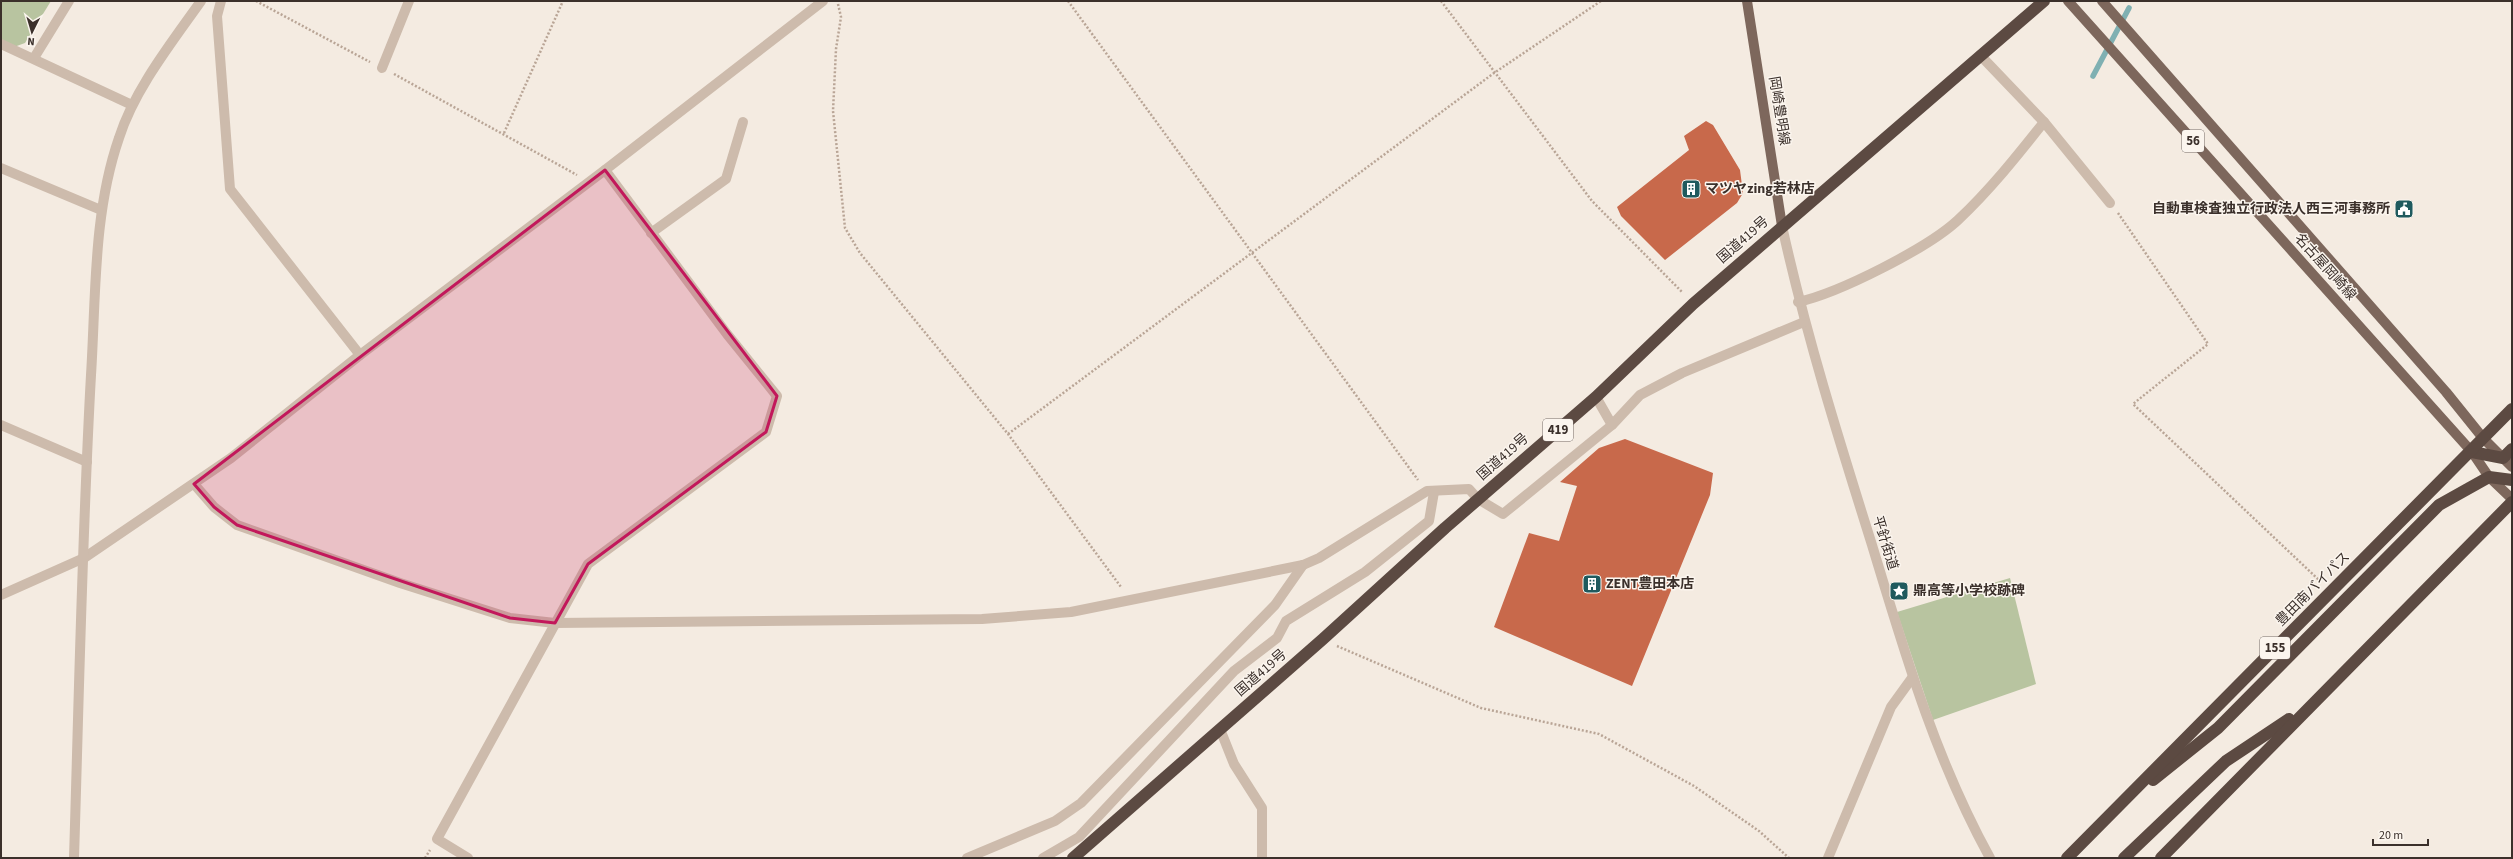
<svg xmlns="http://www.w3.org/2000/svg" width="2513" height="859" viewBox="0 0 2513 859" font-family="'Source Sans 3','Noto Sans JP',sans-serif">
<rect width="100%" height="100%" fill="#f4ebe1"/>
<g fill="#b8c4a0">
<polygon points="1,1 51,1 25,43 14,47 1,41"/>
<polygon points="2010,578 2036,684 1933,720 1897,612"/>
</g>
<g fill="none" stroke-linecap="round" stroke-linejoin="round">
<polyline stroke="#7fb0b2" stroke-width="5.5" points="2093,76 2129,8"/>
</g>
<g fill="#c8694b">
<polygon points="1706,121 1713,125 1740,170 1743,193 1737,203 1665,260 1621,216 1617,207 1689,150 1684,136"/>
<polygon points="1625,439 1713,473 1710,495 1632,686 1494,627 1529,533 1559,541 1577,486 1560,482 1599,448"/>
</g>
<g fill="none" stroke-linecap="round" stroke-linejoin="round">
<g stroke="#b9a596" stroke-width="2.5" stroke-dasharray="2 2" stroke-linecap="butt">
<polyline points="256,1 370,62"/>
<polyline points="1068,1 1418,480"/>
<polyline points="1441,1 1592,201 1683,293"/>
<polyline points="838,4 841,17 836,49 833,111 845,228 860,253 1008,434 1121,587"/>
<polyline points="394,74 577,175"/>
<polyline points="504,133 563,1"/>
<polyline points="2118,213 2208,344 2133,404 2320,581"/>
<polyline points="1008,434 1494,73 1601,1"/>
<polyline points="1337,646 1481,708 1599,734 1694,786 1759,831 1789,858"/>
<polyline points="425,858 430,850"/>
</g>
<g stroke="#cdbbac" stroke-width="10">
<polyline points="221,1 217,16 230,189 360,355"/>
<polyline points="1,44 132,105"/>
<polyline points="1980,55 2044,122 2110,203"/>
<polyline points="34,58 69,1"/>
<polyline points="382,68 409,1"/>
<polyline points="1,168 101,210"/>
<path d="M 1782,226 C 1806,335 1839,440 1872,545 C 1905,654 1935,758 1990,858"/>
<polyline points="651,233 726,179 743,122"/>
<path d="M 1798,302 C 1839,293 1928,248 1958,220 C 1990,190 2017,156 2044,122"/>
<polyline points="1596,397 1612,425"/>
<polyline points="1,425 87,462"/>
<polyline points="194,484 214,507 237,525 400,583 510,618 555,623 982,619 1071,612 1303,565 1319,558 1427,491 1469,489 1478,499 1503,514 1612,425 1640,395 1682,373 1804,322"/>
<polyline points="1,595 84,558 231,458 360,355 605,170 823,1"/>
<polyline points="1220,729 1234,764 1262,808 1262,858"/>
<path d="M 74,858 C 79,697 82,536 91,375 C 96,296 93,213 119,138 C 134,90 172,42 201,1"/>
<polyline points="468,858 437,839 588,564 766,432 777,396 727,334 605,170"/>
<polyline points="967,858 1055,821 1081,803 1275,605 1303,565"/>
<polyline points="1043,858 1079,837 1234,671 1277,638 1286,621 1365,572 1429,521 1434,492"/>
<polyline points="1828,858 1891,707 1912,678"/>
</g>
<g stroke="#7d675c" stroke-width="10">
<polyline points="1747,1 1782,226"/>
<polyline points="2068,1 2472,452 2489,477 2512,499"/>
<polyline points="2102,1 2446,392 2483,438 2512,467"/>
</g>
<g stroke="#5c4a42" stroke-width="12">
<polyline points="2472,452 2503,458 2512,449"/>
<polyline points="2153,780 2218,728 2439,505 2489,477 2512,480"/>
<polyline points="1073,858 1323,639 1445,528 1596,397 1693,304 2044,1"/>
<polyline points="2067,858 2512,409"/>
<polyline points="2124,858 2226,761 2289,719"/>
<polyline points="2161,858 2512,502"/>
</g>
</g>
<path fill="#c2185b" fill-opacity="0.2" stroke="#c2185b" stroke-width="3" stroke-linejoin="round" d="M 605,170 L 777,396 L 766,432 L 588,564 L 555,623 L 510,618 L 237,525 L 214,507 L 194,484 Z"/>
<defs>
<symbol id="building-square" viewBox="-11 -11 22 22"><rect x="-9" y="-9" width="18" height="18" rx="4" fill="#1f5a5e" stroke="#fbf5ee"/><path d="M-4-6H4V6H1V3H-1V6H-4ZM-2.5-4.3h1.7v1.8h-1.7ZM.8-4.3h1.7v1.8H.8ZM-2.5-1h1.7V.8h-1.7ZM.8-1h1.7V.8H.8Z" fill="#fff"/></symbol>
<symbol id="civic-square" viewBox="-11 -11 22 22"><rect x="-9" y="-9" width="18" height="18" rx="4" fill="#1f5a5e" stroke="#fbf5ee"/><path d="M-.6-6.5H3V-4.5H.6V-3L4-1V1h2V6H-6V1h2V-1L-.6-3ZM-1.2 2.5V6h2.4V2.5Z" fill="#fff"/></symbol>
<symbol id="sight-square" viewBox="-11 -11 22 22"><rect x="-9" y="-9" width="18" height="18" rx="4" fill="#1f5a5e" stroke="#fbf5ee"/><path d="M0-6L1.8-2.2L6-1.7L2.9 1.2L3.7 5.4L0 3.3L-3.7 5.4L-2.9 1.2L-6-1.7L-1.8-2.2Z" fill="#fff"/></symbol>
</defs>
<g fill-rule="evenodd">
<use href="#building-square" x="1680" y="178" width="22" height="22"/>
<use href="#civic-square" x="2393" y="198" width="22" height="22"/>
<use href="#building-square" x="1581" y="573" width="22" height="22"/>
<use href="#sight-square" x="1888" y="580" width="22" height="22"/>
</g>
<g text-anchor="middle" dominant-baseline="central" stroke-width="3" stroke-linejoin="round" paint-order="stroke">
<g fill="#fbf5ee" stroke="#756b66" stroke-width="1">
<rect x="2182" y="130" width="22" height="22" rx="3"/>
<rect x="1543" y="419" width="30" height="22" rx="3"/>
<rect x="2260" y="637" width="30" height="22" rx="3"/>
</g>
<g font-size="13" font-weight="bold" fill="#3b302b">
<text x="2193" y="141">56</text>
<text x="1558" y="430">419</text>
<text x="2275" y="648">155</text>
</g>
<g font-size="14" fill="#3b302b" stroke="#fbf5ee">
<text transform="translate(1779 111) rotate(81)">岡崎豊明線</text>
<text transform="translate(1743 240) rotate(-41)">国道419号</text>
<text transform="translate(2325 267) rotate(48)">名古屋岡崎線</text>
<text transform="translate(1503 457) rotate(-41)">国道419号</text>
<text transform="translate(1885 543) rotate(73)">平針街道</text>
<text transform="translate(2313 589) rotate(-45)">豊田南バイパス</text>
<text transform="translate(1261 673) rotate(-41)">国道419号</text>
</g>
<g font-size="14" font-weight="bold" fill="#3b302b" stroke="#fbf5ee" text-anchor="start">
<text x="1705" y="189">マツヤzing若林店</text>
<text x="2390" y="209" text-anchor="end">自動車検査独立行政法人西三河事務所</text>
<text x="1606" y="584">ZENT豊田本店</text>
<text x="1913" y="591">鼎高等小学校跡碑</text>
</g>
</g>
<rect width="2513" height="859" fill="none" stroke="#3b302b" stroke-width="4"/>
<g transform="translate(32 32) rotate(185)" stroke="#fbf5ee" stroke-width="3" paint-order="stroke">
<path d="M0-3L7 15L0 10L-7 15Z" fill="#3b302b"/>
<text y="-6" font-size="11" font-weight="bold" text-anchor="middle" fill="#3b302b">N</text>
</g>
<path d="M2373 839v6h55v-6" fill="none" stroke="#3b302b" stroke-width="2"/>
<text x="2379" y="839" font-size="12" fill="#3b302b" stroke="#fbf5ee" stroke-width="3" paint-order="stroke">20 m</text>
</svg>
